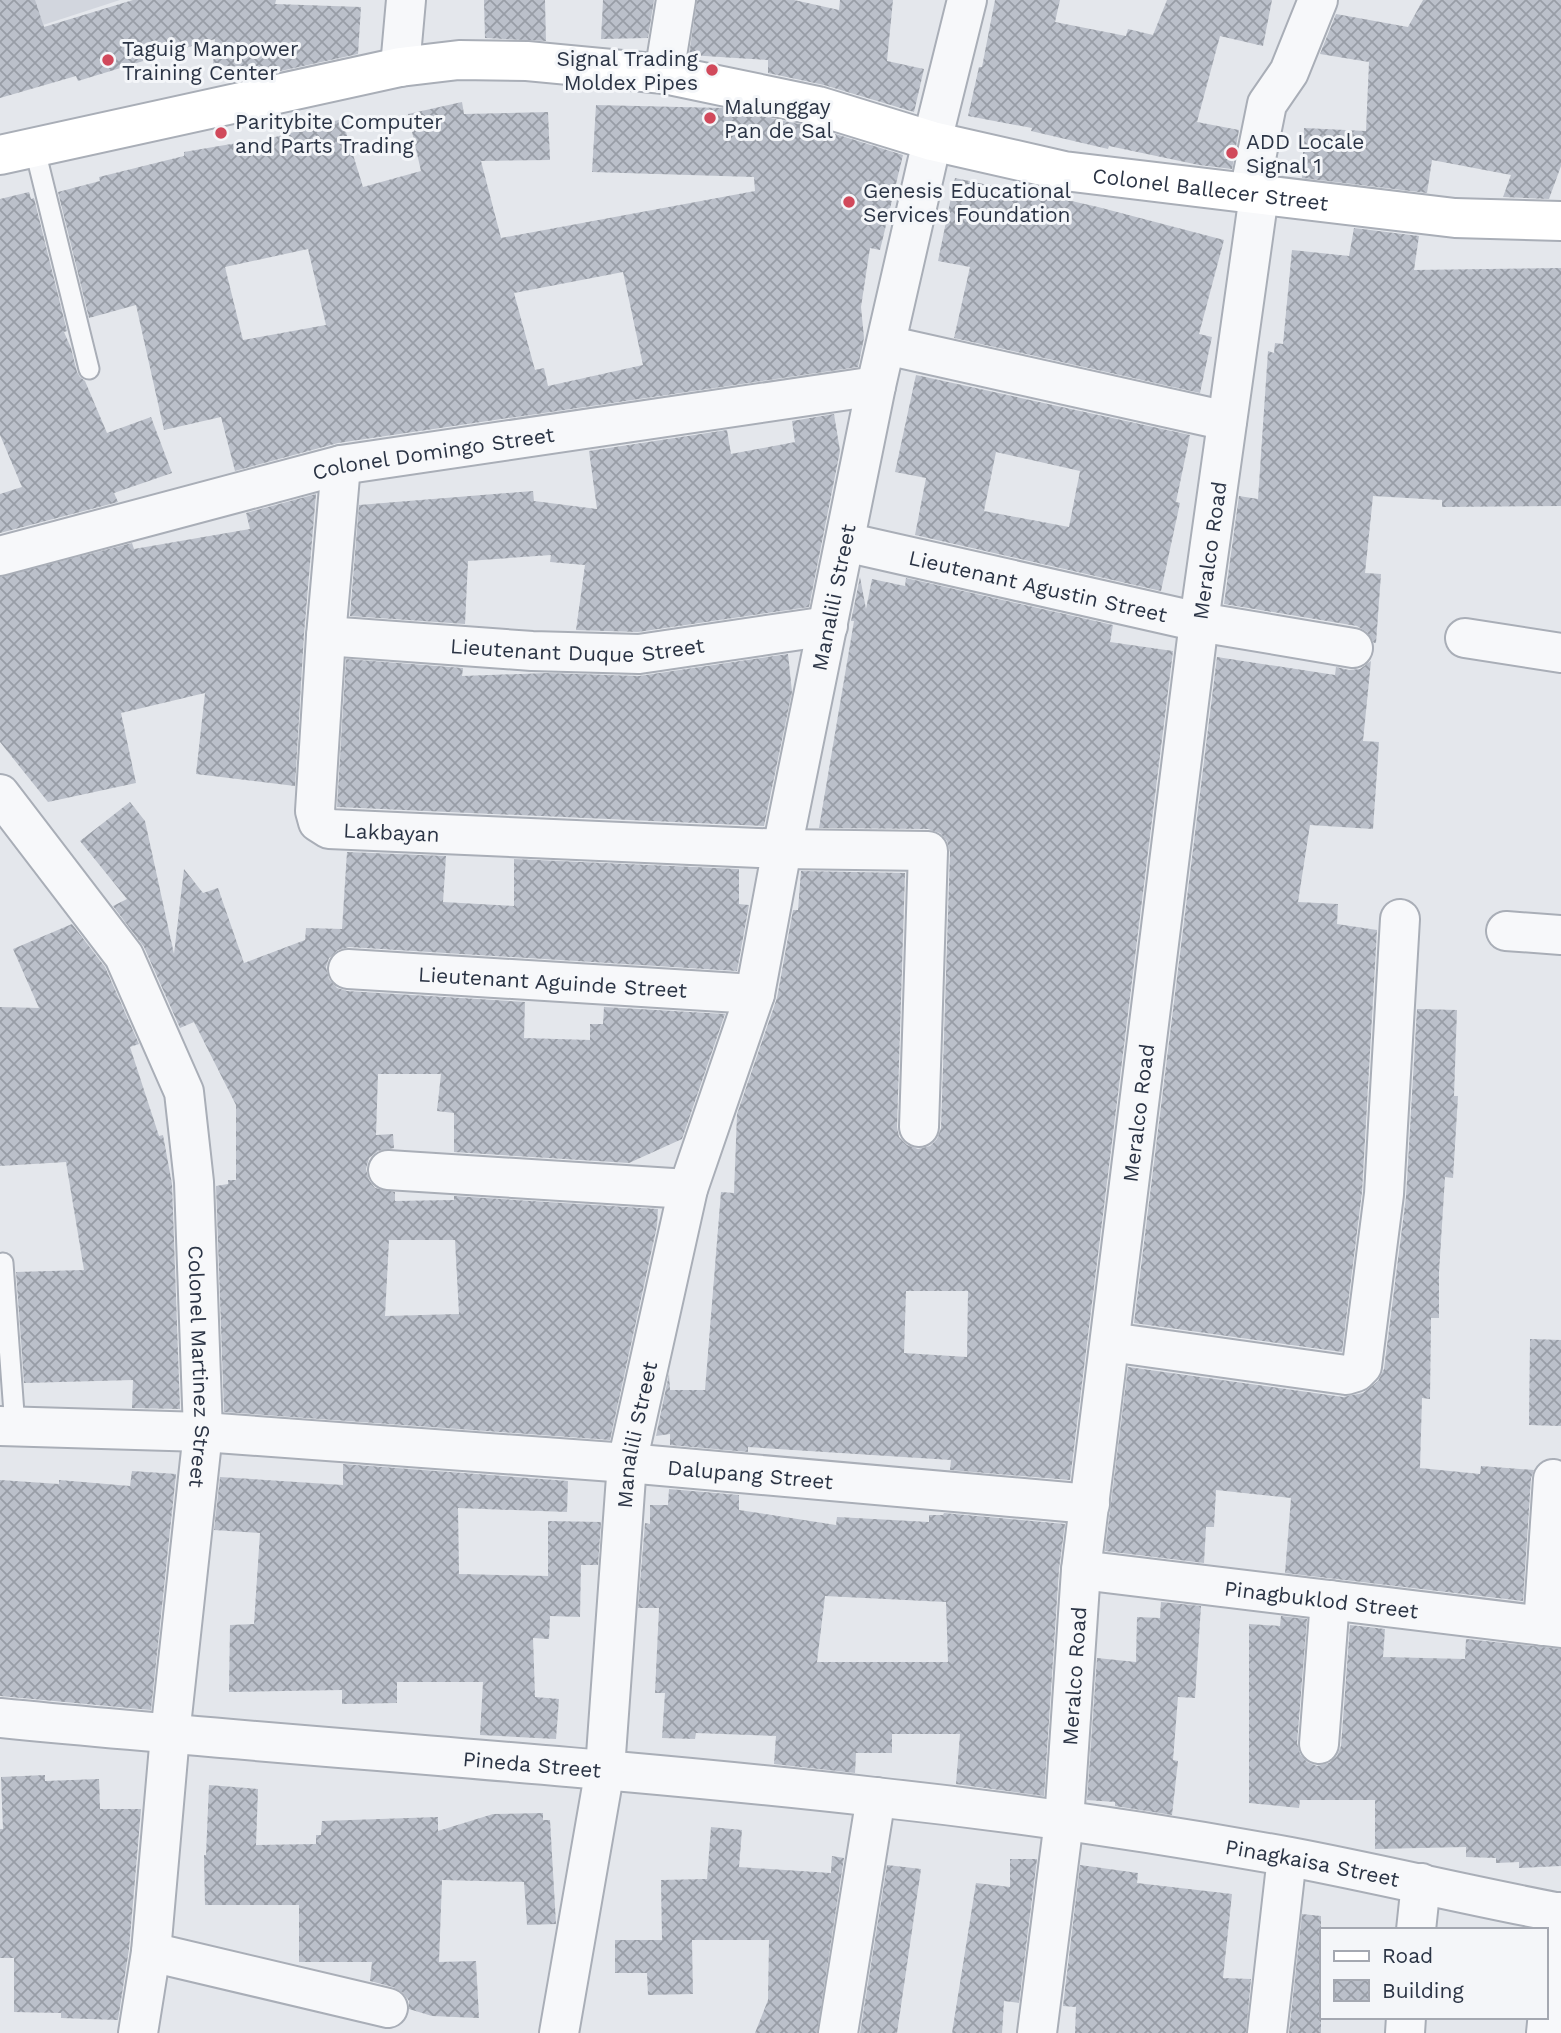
<svg xmlns="http://www.w3.org/2000/svg" width="1561" height="2033" viewBox="0 0 1561 2033" font-family="'Work Sans',sans-serif">
<defs>
<pattern id="building-cross-hatch" width="8" height="8" patternUnits="userSpaceOnUse" patternTransform="scale(1.75)"><rect width="8" height="8" fill="#bbc0ca"/><path d="M0 0l8 8M0 8l8-8" fill="none" stroke="#989da6"/></pattern>
</defs>
<rect width="100%" height="100%" fill="#e4e7ec"/>
<polygon fill="#d2d6de" points="0,0 120,0 0,39"/>
<g fill="url(#building-cross-hatch)" fill-rule="evenodd">
<polygon points="0,0 35,0 44,27 133,0 276,0 275,4 361,7 358,54 276,72 276,69 213,65 215,39 78,81 76,76 0,98"/>
<polygon points="484,0 545,0 546,41 485,38"/>
<polygon points="603,0 654,0 648,38 601,39"/>
<polygon points="697,0 794,0 839,10 840,0 893,0 887,61 924,69 914,112 824,85 768,73 768,60 689,55"/>
<polygon points="995,0 1060,0 1055,22 1126,36 1128,29 1153,35 1167,0 1272,0 1263,46 1220,36 1197,122 1239,130 1232,169 1199,165 1109,146 1108,149 1031,131 1032,128 968,116 979,67 982,67"/>
<polygon points="1423,0 1561,0 1561,166 1549,199 1503,197 1511,175 1432,160 1427,193 1302,178 1304,128 1366,131 1369,62 1320,54 1336,14 1408,27"/>
<path d="M 462,102 L 464,114 L 548,112 L 550,160 L 481,161 L 501,238 L 755,191 L 754,177 L 592,172 L 596,105 L 722,108 L 813,127 L 903,155 L 880,250 L 870,248 L 861,307 L 864,338 L 858,367 L 338,443 L 235,471 L 221,417 L 164,430 L 136,305 L 89,318 L 58,192 L 100,181 L 99,177 L 184,156 L 184,152 L 237,143 L 238,147 L 342,119 L 363,187 L 421,171 L 408,114 ZM 308,249 L 326,325 L 243,340 L 225,267 ZM 623,272 L 643,365 L 548,386 L 544,368 L 535,370 L 514,293 Z"/>
<polygon points="955,178 1045,197 1045,195 1098,207 1224,240 1199,334 1212,337 1200,393 954,338 970,267 938,261"/>
<polygon points="29,192 31,199 34,198 67,331 64,332 71,348 77,372 80,377 85,381 107,433 151,417 172,473 114,493 118,502 0,533 0,494 22,487 0,435 0,199"/>
<polygon points="1354,228 1419,236 1414,270 1561,268 1561,506 1442,507 1442,500 1373,496 1365,573 1381,574 1376,643 1374,643 1367,632 1357,626 1224,604 1239,496 1258,499 1268,351 1274,353 1275,343 1283,344 1292,250 1349,256"/>
<path d="M 916,375 L 1190,435 L 1176,502 L 1180,503 L 1161,591 L 915,535 L 926,478 L 895,472 ZM 996,452 L 1080,471 L 1069,527 L 984,511 Z"/>
<polygon points="834,414 840,451 809,607 638,632 576,630 585,565 550,562 551,555 468,561 465,624 350,616 359,505 533,491 534,501 597,509 589,451 727,430 731,454 795,442 792,421"/>
<polygon points="316,494 304,634 295,786 196,774 205,693 121,713 136,783 48,802 0,742 0,577 132,543 134,549 250,529 246,513"/>
<path d="M 860,577 L 866,609 L 872,579 L 905,586 L 906,578 L 1113,625 L 1110,642 L 1173,651 L 1070,1480 L 950,1470 L 951,1460 L 748,1447 L 748,1452 L 670,1445 L 670,1434 L 656,1436 L 669,1374 L 670,1390 L 705,1390 L 721,1192 L 734,1193 L 737,1114 L 777,998 L 793,910 L 798,910 L 801,871 L 905,873 L 897,1127 L 899,1137 L 907,1145 L 918,1149 L 930,1146 L 937,1139 L 941,1128 L 950,852 L 947,841 L 940,833 L 928,829 L 819,828 L 854,621 L 851,621 ZM 906,1291 L 968,1291 L 967,1357 L 904,1353 Z"/>
<polygon points="788,654 792,692 764,826 337,807 346,659 463,668 462,676 547,673 639,676"/>
<polygon points="1217,657 1335,675 1336,667 1349,670 1360,669 1371,661 1363,741 1379,742 1373,829 1310,825 1298,902 1338,904 1337,924 1377,930 1362,1192 1342,1352 1134,1323"/>
<path d="M 130,802 L 145,821 L 174,954 L 184,869 L 203,893 L 218,888 L 244,963 L 305,940 L 306,928 L 342,929 L 347,852 L 446,856 L 443,902 L 514,906 L 514,859 L 739,869 L 739,904 L 749,905 L 737,971 L 349,947 L 338,950 L 329,958 L 326,967 L 329,979 L 337,988 L 347,991 L 525,1002 L 524,1038 L 590,1040 L 590,1024 L 603,1024 L 604,1007 L 725,1014 L 682,1139 L 629,1163 L 454,1152 L 454,1113 L 437,1111 L 441,1074 L 378,1074 L 376,1135 L 393,1134 L 394,1148 L 378,1151 L 369,1158 L 366,1169 L 369,1180 L 375,1188 L 395,1192 L 395,1201 L 454,1200 L 454,1196 L 658,1209 L 657,1226 L 610,1440 L 224,1412 L 216,1186 L 228,1184 L 228,1180 L 236,1180 L 236,1105 L 194,1022 L 180,1028 L 144,947 L 113,906 L 127,899 L 80,841 ZM 389,1240 L 455,1240 L 459,1314 L 385,1316 Z"/>
<polygon points="72,924 105,967 139,1044 130,1047 159,1136 163,1135 172,1184 180,1409 132,1408 133,1380 24,1383 16,1272 84,1270 66,1162 0,1166 0,1007 39,1008 13,949"/>
<polygon points="1417,1009 1457,1010 1454,1096 1458,1096 1453,1178 1445,1177 1439,1272 1439,1318 1431,1318 1430,1399 1422,1398 1420,1468 1480,1474 1481,1466 1534,1470 1531,1478 1523,1601 1285,1573 1291,1498 1216,1490 1214,1527 1206,1527 1204,1563 1105,1551 1128,1367 1343,1397 1363,1393 1378,1381 1384,1369 1406,1197"/>
<polygon points="1530,1339 1561,1340 1561,1426 1529,1425"/>
<polygon points="343,1464 568,1481 567,1512 458,1508 459,1574 548,1576 548,1521 601,1522 598,1565 581,1565 580,1617 550,1616 549,1639 533,1638 535,1697 559,1699 556,1739 480,1735 483,1682 397,1682 397,1703 342,1704 342,1690 229,1692 230,1625 254,1624 260,1533 214,1530 220,1477 343,1485"/>
<polygon points="132,1471 176,1474 151,1710 0,1696 0,1480 59,1484 59,1480 130,1486"/>
<path d="M 669,1489 L 739,1495 L 739,1510 L 836,1525 L 837,1517 L 929,1522 L 929,1515 L 943,1515 L 944,1513 L 1065,1524 L 1059,1569 L 1044,1796 L 956,1784 L 960,1734 L 892,1734 L 892,1753 L 856,1753 L 855,1773 L 774,1764 L 776,1736 L 696,1733 L 695,1739 L 662,1738 L 665,1693 L 655,1693 L 659,1608 L 638,1608 L 645,1523 L 650,1524 L 650,1505 L 668,1505 ZM 825,1596 L 946,1602 L 948,1662 L 817,1662 Z"/>
<polygon points="1161,1602 1201,1606 1195,1698 1178,1697 1173,1760 1178,1761 1172,1815 1115,1806 1115,1802 1087,1800 1097,1658 1136,1662 1137,1617 1160,1618"/>
<polygon points="1281,1616 1307,1619 1297,1743 1300,1754 1307,1762 1317,1766 1329,1763 1337,1756 1341,1746 1350,1625 1385,1629 1383,1657 1465,1659 1466,1639 1561,1649 1561,1866 1519,1868 1519,1862 1496,1863 1496,1858 1466,1857 1466,1847 1375,1849 1375,1800 1300,1800 1299,1808 1249,1803 1249,1624 1280,1626"/>
<polygon points="45,1775 45,1781 99,1779 100,1809 141,1809 129,1949 118,2020 61,2018 61,2013 14,2012 14,1958 0,1958 0,1829 3,1829 1,1777"/>
<polygon points="209,1785 258,1789 256,1845 316,1844 316,1835 321,1835 322,1821 438,1817 438,1831 493,1814 543,1813 543,1820 550,1820 556,1924 527,1925 524,1882 442,1880 439,1962 476,1961 479,2018 432,2016 409,2009 409,2001 402,1992 393,1987 370,1981 372,1962 299,1962 299,1905 205,1905 204,1855 206,1855"/>
<polygon points="711,1827 742,1830 739,1867 831,1873 832,1856 844,1858 817,2033 755,2033 768,2000 769,1940 692,1940 693,1994 648,1995 647,1973 615,1973 615,1940 662,1940 661,1880 707,1879"/>
<polygon points="1010,1859 1037,1859 1019,2003 1004,2001 1002,2033 952,2033 976,1883 1010,1887"/>
<polygon points="887,1865 921,1869 897,2033 860,2033"/>
<polygon points="1080,1865 1138,1873 1137,1883 1232,1894 1223,1978 1251,1979 1246,2033 1075,2033 1076,2007 1063,2006"/>
<polygon points="1302,1914 1321,1916 1321,2033 1289,2033"/>
</g>
<g fill="none" stroke-linecap="round" stroke-linejoin="round">
<defs>
<g id="lane">
<polyline points="34,146 89,369"/>
<polyline points="3,1263 15,1427"/>
</g>
<g id="street">
<polyline points="400,67 406,0"/>
<polyline points="664,74 676,0"/>
<polyline points="1249,193 1267,104 1289,72 1318,0"/>
<polyline points="886,345 1227,421"/>
<path id="s1" d="M 341,465 L 326,636 L 315,811 L 318,822 L 329,829 L 782,849 L 928,851 L 919,1127"/>
<path id="s2" d="M 845,542 L 1199,622 L 1353,648"/>
<path id="s3" d="M 0,556 L 341,465 L 876,386"/>
<path id="s4" d="M 326,636 L 532,651 L 639,654 L 828,626"/>
<polyline points="1465,638 1561,653"/>
<path id="s5" d="M 0,794 L 124,956 L 184,1092 L 194,1182 L 203,1432 L 170,1735 L 151,1952 L 138,2033"/>
<polyline points="1506,931 1561,935"/>
<path id="s6" d="M 348,969 L 755,994"/>
<polyline points="388,1170 688,1189"/>
<polyline points="1110,1342 1346,1375 1356,1372 1362,1366 1384,1194 1400,919"/>
<path id="s7" d="M 0,1426 L 203,1432 L 627,1463 L 1090,1504"/>
<path id="s8" d="M 1081,1570 L 1561,1628"/>
<polyline points="1543,1626 1553,1479"/>
<path id="s9" d="M 0,1718 C 291,1747 584,1764 875,1797 C 1013,1812 1152,1832 1290,1857 C 1380,1874 1470,1896 1561,1913"/>
<polyline points="1319,1744 1330,1600"/>
<polyline points="1416,1930 1421,1883"/>
<polyline points="151,1952 388,2008"/>
<path id="s10" d="M 559,2033 L 605,1769 L 627,1463 L 688,1189 L 755,994 L 782,849 L 876,386 L 932,141 L 967,0"/>
<polyline points="838,2033 876,1797"/>
<path id="s11" d="M 1037,2033 L 1064,1821 L 1081,1570 L 1199,622 L 1259,195"/>
<polyline points="1267,2033 1287,1857"/>
<polyline points="1405,2033 1406,2017"/>
<polyline points="1546,2033 1558,1912"/>
</g>
<g id="secondary">
<path id="s12" d="M 0,155 L 400,67 L 459,60 L 527,61 L 664,74 L 818,106 L 932,141 L 1064,171 L 1455,218 L 1561,221"/>
</g>
</defs>
<use href="#lane" stroke="#a9aeb7" stroke-width="23"/>
<use href="#street" stroke="#a9aeb7" stroke-width="42"/>
<use href="#secondary" stroke="#a9aeb7" stroke-width="42"/>
<use href="#lane" stroke="#f7f8fa" stroke-width="19"/>
<use href="#street" stroke="#f7f8fa" stroke-width="38"/>
<use href="#secondary" stroke="#fff" stroke-width="38"/>
</g>
<g fill="#d1495b" stroke="#f4f6f9" stroke-width="2.5">
<circle cx="108" cy="60" r="7"/>
<circle cx="712" cy="70" r="7"/>
<circle cx="710" cy="118" r="7"/>
<circle cx="221" cy="133" r="7"/>
<circle cx="1232" cy="153" r="7"/>
<circle cx="849" cy="202" r="7"/>
</g>
<g text-anchor="middle" dominant-baseline="central" stroke-width="6" stroke-linejoin="round" paint-order="stroke">
<g font-size="21" fill="#2b3445" stroke="#f4f6f9" text-anchor="start">
<text x="122" y="48">Taguig Manpower<tspan x="122" dy="24">Training Center</tspan></text>
<text x="698" y="58" text-anchor="end">Signal Trading<tspan x="698" dy="24">Moldex Pipes</tspan></text>
<text x="724" y="106">Malunggay<tspan x="724" dy="24">Pan de Sal</tspan></text>
<text x="235" y="121">Paritybite Computer<tspan x="235" dy="24">and Parts Trading</tspan></text>
<text x="1246" y="141">ADD Locale<tspan x="1246" dy="24">Signal 1</tspan></text>
<text x="863" y="190">Genesis Educational<tspan x="863" dy="24">Services Foundation</tspan></text>
</g>
<g font-size="21" fill="#2b3445" stroke="#f4f6f9">
<text stroke="none"><textPath href="#s12" startOffset="1234">Colonel Ballecer Street</textPath></text>
<text stroke="none"><textPath href="#s3" startOffset="446">Colonel Domingo Street</textPath></text>
<text stroke="none"><textPath href="#s11" startOffset="1493">Meralco Road</textPath></text>
<text stroke="none"><textPath href="#s2" startOffset="198">Lieutenant Agustin Street</textPath></text>
<text stroke="none"><textPath href="#s10" startOffset="1466">Manalili Street</textPath></text>
<text stroke="none"><textPath href="#s4" startOffset="252">Lieutenant Duque Street</textPath></text>
<text stroke="none"><textPath href="#s1" startOffset="434">Lakbayan</textPath></text>
<text stroke="none"><textPath href="#s6" startOffset="205">Lieutenant Aguinde Street</textPath></text>
<text stroke="none"><textPath href="#s11" startOffset="926">Meralco Road</textPath></text>
<text stroke="none"><textPath href="#s5" startOffset="628">Colonel Martinez Street</textPath></text>
<text stroke="none"><textPath href="#s10" startOffset="604">Manalili Street</textPath></text>
<text stroke="none"><textPath href="#s7" startOffset="752">Dalupang Street</textPath></text>
<text stroke="none"><textPath href="#s8" startOffset="242">Pinagbuklod Street</textPath></text>
<text stroke="none"><textPath href="#s11" startOffset="359">Meralco Road</textPath></text>
<text stroke="none"><textPath href="#s9" startOffset="534">Pineda Street</textPath></text>
<text stroke="none"><textPath href="#s9" startOffset="1321">Pinagkaisa Street</textPath></text>
</g>
</g>
<rect x="1320" y="1928" width="228" height="91" fill="#f4f6f9" stroke="#a4a8b1" stroke-width="2"/>
<rect x="1334" y="1951" width="35" height="10" fill="#ffffff" stroke="#a4a8b1" stroke-width="2"/>
<text x="1382" y="1963" font-size="21" fill="#2b3445">Road</text>
<rect x="1334" y="1980" width="35" height="21" fill="url(#building-cross-hatch)" stroke="#a4a8b1" stroke-width="2"/>
<text x="1382" y="1998" font-size="21" fill="#2b3445">Building</text>
</svg>
